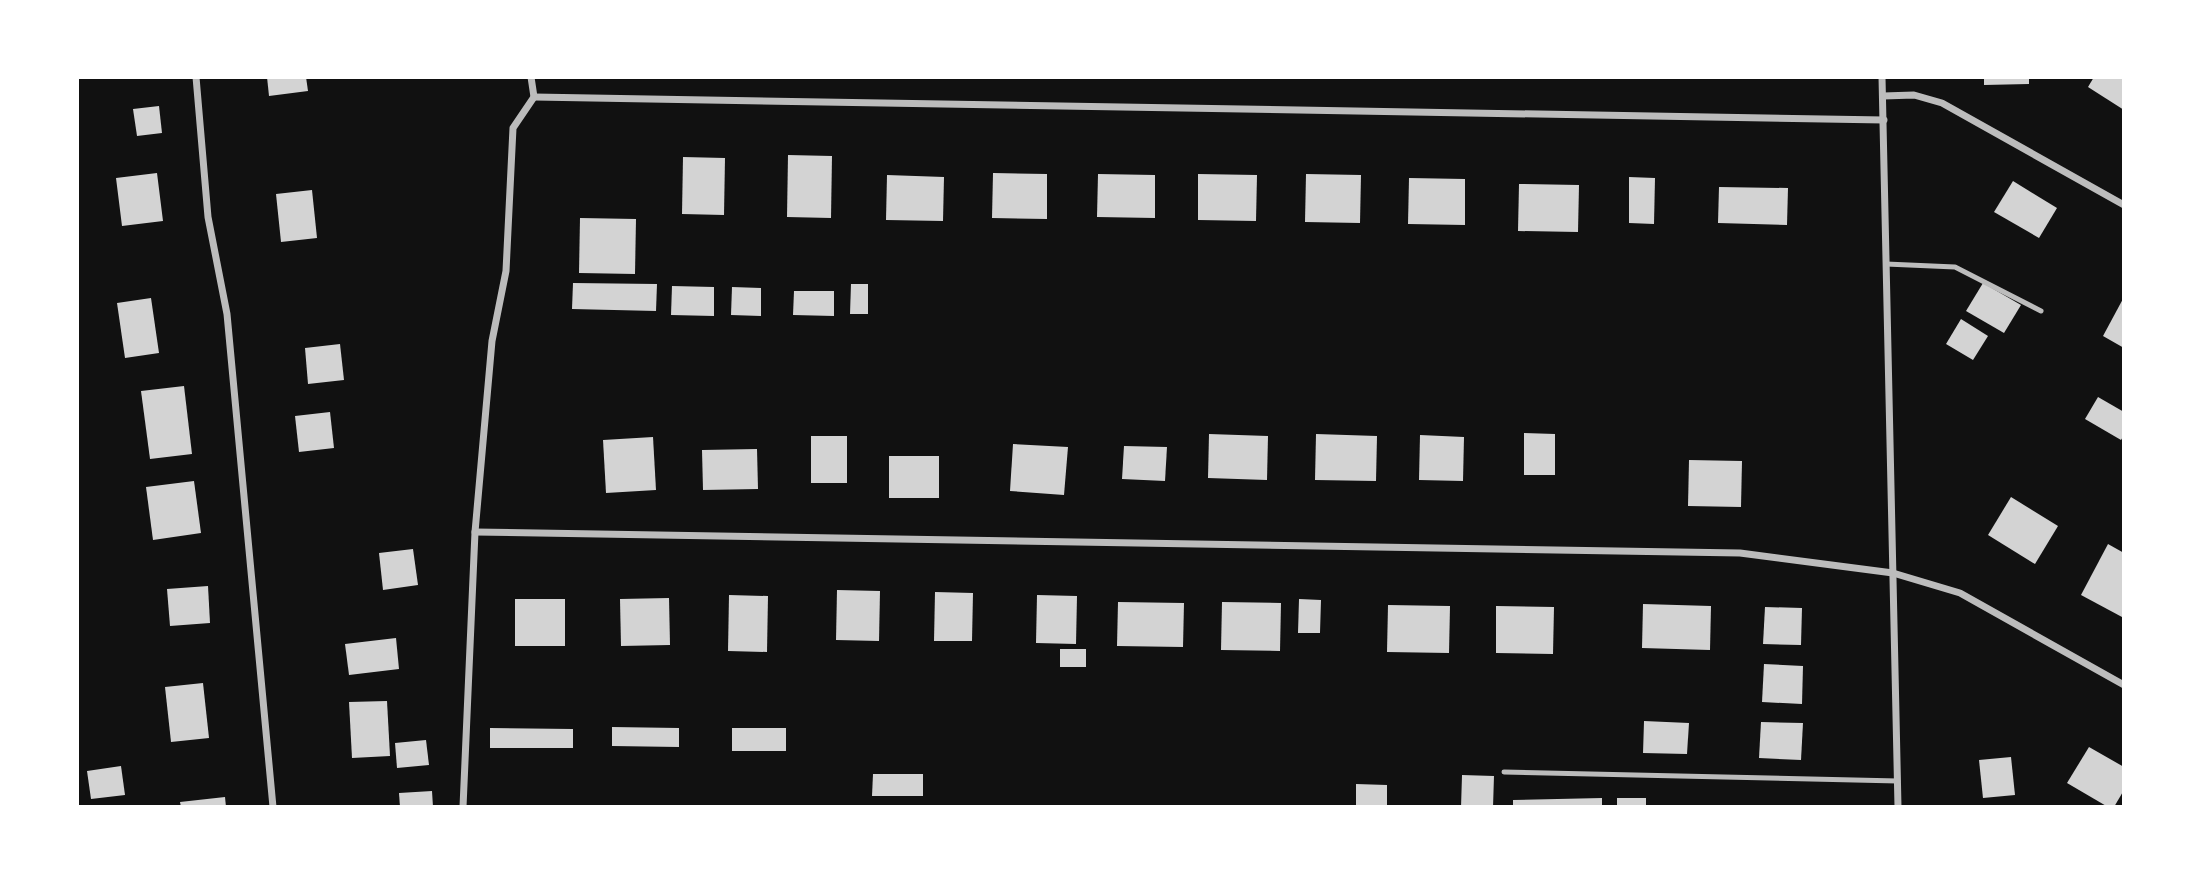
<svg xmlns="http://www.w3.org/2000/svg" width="2201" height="884" viewBox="0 0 2201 884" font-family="Arial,sans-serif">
<rect width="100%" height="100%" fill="#111"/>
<g fill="#d3d3d3">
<polygon points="267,77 306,77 308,91 269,96"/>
<polygon points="1984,77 2029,77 2029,84 1984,85"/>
<polygon points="2094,77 2124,77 2124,110 2088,87"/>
<polygon points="159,106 162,133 137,136 133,109"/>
<polygon points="788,155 832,156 831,218 787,217"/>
<polygon points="683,157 725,158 724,215 682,214"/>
<polygon points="157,173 163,221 122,226 116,178"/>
<polygon points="993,173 1047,174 1047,219 992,218"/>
<polygon points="1098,174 1155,175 1155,218 1097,217"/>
<polygon points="1198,174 1257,175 1256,221 1198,220"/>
<polygon points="1306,174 1361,175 1360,223 1305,222"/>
<polygon points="887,175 944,177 943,221 886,220"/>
<polygon points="1629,177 1655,178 1654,224 1629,223"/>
<polygon points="1409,178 1465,179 1465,225 1408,224"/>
<polygon points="2013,181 2057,208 2039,238 1994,212"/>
<polygon points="1519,184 1579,185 1578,232 1518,231"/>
<polygon points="1719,187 1788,188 1787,225 1718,223"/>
<polygon points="312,190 317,238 281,242 276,194"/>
<polygon points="580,218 636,219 635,274 579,273"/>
<polygon points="573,283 657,284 656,311 572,309"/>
<polygon points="1983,283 2021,305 2004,333 1966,311"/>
<polygon points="851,284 868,284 868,314 850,314"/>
<polygon points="672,286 714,287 714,316 671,315"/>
<polygon points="732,287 761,288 761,316 731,315"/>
<polygon points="794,291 834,291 834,316 793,315"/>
<polygon points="2124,297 2124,348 2103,336"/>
<polygon points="151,298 159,353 125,358 117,303"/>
<polygon points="1961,319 1988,336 1973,360 1946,344"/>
<polygon points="340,344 344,380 308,384 305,348"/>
<polygon points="184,386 192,454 150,459 141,391"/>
<polygon points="2098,397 2124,412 2124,435 2121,440 2085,419"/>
<polygon points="330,412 334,448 299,452 295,416"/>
<polygon points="1524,433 1555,434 1555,475 1524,475"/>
<polygon points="1209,434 1268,436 1267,480 1208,478"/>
<polygon points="1316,434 1377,436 1376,481 1315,480"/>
<polygon points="1420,435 1464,437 1463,481 1419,480"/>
<rect x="811" y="436" width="36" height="47"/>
<polygon points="653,437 656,490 606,493 603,440"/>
<polygon points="1013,444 1068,447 1064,495 1010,491"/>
<polygon points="1124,446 1167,447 1165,481 1122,479"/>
<polygon points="757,449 758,489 703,490 702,450"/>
<rect x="889" y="456" width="50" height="42"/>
<polygon points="1689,460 1742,461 1741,507 1688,506"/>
<polygon points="194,481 201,533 153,540 146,487"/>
<polygon points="2011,497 2058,526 2035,564 1988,535"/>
<polygon points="2108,544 2124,553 2124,614 2122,617 2081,595"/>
<polygon points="413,549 418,585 383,590 379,553"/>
<polygon points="208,586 210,623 170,626 167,589"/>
<polygon points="837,590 880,591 879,641 836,640"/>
<polygon points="935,592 973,593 972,641 934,641"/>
<polygon points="729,595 768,596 767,652 728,651"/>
<polygon points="1037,595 1077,596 1076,644 1036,643"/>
<polygon points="669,598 670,645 621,646 620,599"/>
<rect x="515" y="599" width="50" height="47"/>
<polygon points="1299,599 1321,600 1320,633 1298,633"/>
<polygon points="1118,602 1184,603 1183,647 1117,646"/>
<polygon points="1222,602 1281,603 1280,651 1221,650"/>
<polygon points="1643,604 1711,606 1710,650 1642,648"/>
<polygon points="1388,605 1450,606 1449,653 1387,652"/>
<polygon points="1496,606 1554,607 1553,654 1496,653"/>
<polygon points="1765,607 1802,608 1801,645 1763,644"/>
<polygon points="396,638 399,669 349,675 345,644"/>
<rect x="1060" y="649" width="26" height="18"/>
<polygon points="1764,664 1803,666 1802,704 1762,702"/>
<polygon points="203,683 209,738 171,742 165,687"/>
<polygon points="387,701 390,756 352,758 349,702"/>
<polygon points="1644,721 1689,723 1687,754 1643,753"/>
<polygon points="1761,722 1803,723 1801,760 1759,758"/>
<polygon points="612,727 679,728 679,747 612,746"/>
<polygon points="490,728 573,729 573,748 490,748"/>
<rect x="732" y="728" width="54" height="23"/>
<polygon points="426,740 429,765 397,768 395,743"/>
<polygon points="2089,747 2124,767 2124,790 2114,807 2108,807 2067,783"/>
<polygon points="2011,757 2015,795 1983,798 1979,760"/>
<polygon points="121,766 125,795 91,799 87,771"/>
<polygon points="873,774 923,774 923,796 872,796"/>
<polygon points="1462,775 1494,776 1493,807 1461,807"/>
<polygon points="1356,784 1387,785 1387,807 1356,807"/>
<polygon points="432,791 433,807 400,807 399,793"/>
<polygon points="225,797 226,807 181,807 180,802"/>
<polygon points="1602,798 1602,807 1513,807 1513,800"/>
<rect x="1617" y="798" width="29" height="9"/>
</g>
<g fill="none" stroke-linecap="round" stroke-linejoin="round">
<g stroke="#bcbcbc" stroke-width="5">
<polyline points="1886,264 1955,267 2041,311"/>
<polyline points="1504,772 1898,781"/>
</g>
<g stroke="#bcbcbc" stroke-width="7">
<polyline points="196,77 208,217 227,314 273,807"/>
<polyline points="1882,77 1898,807"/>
<polyline points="1883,96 1914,95 1942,103 2124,205"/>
<polyline points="534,97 1884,120"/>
<polyline points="475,532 1740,553 1893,573 1960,593 2124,685"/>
<polyline points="463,807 475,532 492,341 506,271 513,128 534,97 531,77"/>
</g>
</g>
<rect width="2201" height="884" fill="none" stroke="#ffffff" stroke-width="158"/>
</svg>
